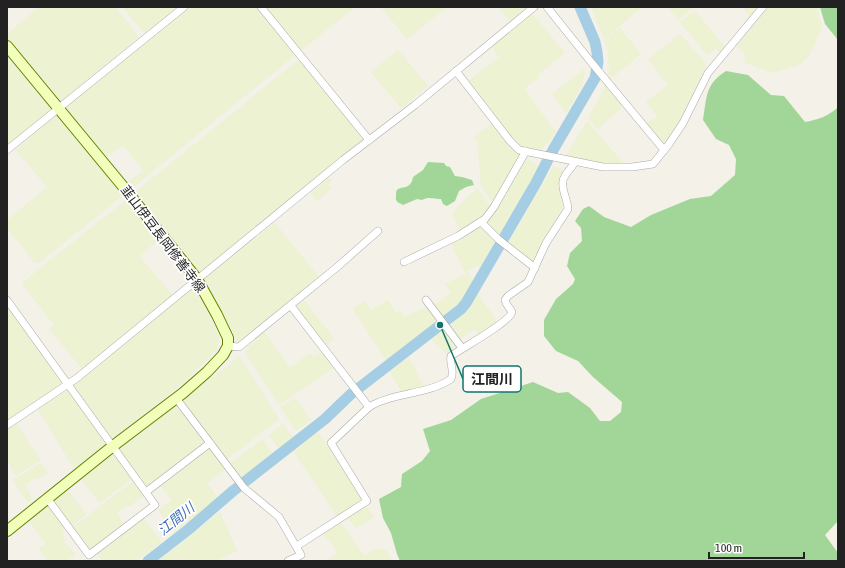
<svg xmlns="http://www.w3.org/2000/svg" width="845" height="568" viewBox="0 0 845 568" font-family="'Asap Condensed','Noto Sans JP',sans-serif">
<rect width="100%" height="100%" fill="#f3f1e8"/>
<g fill="#ecf2d2">
<polygon points="39,7 115,7 139,37 60,102 7,37 7,34"/>
<polygon points="123,7 177,7 146,33 143,32"/>
<polygon points="189,7 257,7 293,52 294,56 132,188 127,183 142,172 143,170 123,145 108,156 104,157 65,109 67,105"/>
<polygon points="265,7 355,7 303,49 298,48"/>
<polygon points="381,7 447,7 407,39"/>
<polygon points="498,7 527,7 510,21"/>
<polygon points="591,7 642,7 605,38 604,38"/>
<polygon points="668,7 694,7 678,20"/>
<polygon points="742,7 760,7 751,18"/>
<polygon points="769,7 817,7 822,27 809,56 803,62 799,65 772,73 746,63 744,53 736,47"/>
<polygon points="695,11 726,48 721,53 715,48 707,55 680,22"/>
<polygon points="531,12 565,53 538,75 539,77 524,89 556,132 549,142 540,150 518,146 467,82 499,57 491,46"/>
<polygon points="620,28 641,54 609,80 608,52 604,40"/>
<polygon points="680,34 706,63 705,71 686,108 685,115 663,146 645,125 658,116 646,102 668,85 648,59"/>
<polygon points="398,50 428,86 401,108 371,72"/>
<polygon points="7,53 51,107 52,109 7,146"/>
<polygon points="297,61 302,61 363,139 201,273 196,273 134,193"/>
<polygon points="584,69 585,72 582,86 566,113 552,94"/>
<polygon points="606,85 621,104 621,109 597,129 588,118"/>
<polygon points="55,115 59,115 121,194 121,197 39,263 35,263 7,228 7,220 47,187 16,150 29,139 27,137"/>
<polygon points="588,122 624,164 615,166 566,156 586,123"/>
<polygon points="492,123 514,151 520,153 521,157 493,204 481,186 477,140 473,138"/>
<polygon points="527,159 540,167 499,235 488,226 487,221 493,215"/>
<polygon points="553,166 564,172 559,182 563,204 553,230 533,264 508,244"/>
<polygon points="329,177 332,180 328,185 331,189 317,201 311,193"/>
<polygon points="477,188 491,208 478,221 461,232 452,213"/>
<polygon points="125,201 126,201 158,240 139,256 173,296 83,370 49,329 54,325 23,285 23,282"/>
<polygon points="275,223 319,277 240,342 236,341 233,331 204,286 203,280 273,224"/>
<polygon points="480,227 495,243 480,268 478,265 465,272 451,244 462,239"/>
<polygon points="468,272 473,280 473,283 461,301 442,317 433,306 451,293 445,284"/>
<polygon points="193,288 202,303 216,329 219,338 217,349 193,374 171,393 114,437 111,438 73,387 75,384"/>
<polygon points="478,294 498,323 480,335 474,329 458,340 448,327 470,308"/>
<polygon points="304,300 334,339 326,345 324,345 296,309 297,306"/>
<polygon points="388,300 396,313 400,311 405,317 427,306 436,319 436,322 386,360 352,308 365,301 371,310"/>
<polygon points="7,306 62,382 61,386 7,421"/>
<polygon points="444,329 458,348 448,355 431,339"/>
<polygon points="264,331 290,368 310,353 314,357 321,352 333,368 279,405 245,353 246,349"/>
<polygon points="239,355 279,419 226,460 181,400 229,365"/>
<polygon points="409,357 424,387 402,393 390,371"/>
<polygon points="66,391 70,392 105,442 105,445 77,468 74,468 38,410 38,408"/>
<polygon points="295,398 311,420 297,430 294,429 280,407"/>
<polygon points="171,405 176,406 203,441 203,443 148,487 145,487 118,449 118,445"/>
<polygon points="15,422 41,460 16,476 7,461 7,428"/>
<polygon points="283,424 293,437 279,448 269,435"/>
<polygon points="316,433 319,434 333,454 362,497 361,500 337,516 293,451"/>
<polygon points="261,440 263,440 273,454 241,480 230,464"/>
<polygon points="206,449 209,449 225,469 207,483 218,498 175,532 158,510 172,500 159,484"/>
<polygon points="112,453 131,479 100,503 79,477"/>
<polygon points="41,463 48,473 38,479 36,478 25,485 32,498 28,502 13,480"/>
<polygon points="133,481 144,495 130,506 128,505 117,513 124,524 92,549 88,549 72,528"/>
<polygon points="66,488 86,514 72,526 53,502 53,498"/>
<polygon points="47,505 64,526 63,535 66,544 76,554 73,557 65,561 47,561 39,548 46,544 28,519"/>
<polygon points="365,506 367,507 374,517 374,518 356,528 351,521 345,518"/>
<polygon points="220,512 237,551 219,559 220,561 158,561"/>
<polygon points="143,518 162,542 136,561 103,561 96,553"/>
<polygon points="339,522 346,530 364,555 378,548 387,551 393,561 327,561 338,552 322,532"/>
</g>
<g fill="#a2d699">
<polygon points="820,7 838,7 838,40 825,24"/>
<path d="M 726,71 L 748,75 L 771,95 L 784,96 L 805,122 C 817,120 829,116 838,107 L 838,521 L 825,535 L 838,553 L 838,561 L 400,561 L 397,554 L 391,533 L 383,518 L 379,499 L 401,487 L 402,474 L 422,461 L 430,451 L 423,429 L 451,420 L 481,399 L 533,382 L 558,393 L 568,392 L 590,408 L 600,421 L 610,421 L 621,412 L 622,402 L 593,377 L 578,361 L 556,351 L 544,336 L 544,320 L 556,299 L 573,284 L 575,279 L 567,266 L 570,253 L 582,241 L 581,228 L 575,221 L 583,209 L 589,206 L 604,217 L 631,227 L 651,215 L 690,199 L 711,196 L 735,175 L 736,159 L 729,145 L 716,139 L 703,120 C 707,97 705,84 726,71 Z"/>
<path d="M 428,162 L 444,163 L 446,166 L 450,167 L 455,176 L 462,177 L 472,180 L 474,185 L 466,187 L 459,191 L 455,201 L 447,206 L 443,204 L 441,199 C 434,199 429,196 422,200 L 417,199 L 403,205 C 398,202 395,202 396,196 C 396,194 396,191 397,190 C 401,186 411,190 413,177 L 423,170 Z"/>
</g>
<g fill="none" stroke-linecap="round" stroke-linejoin="round">
<polyline stroke="#a5cde4" stroke-width="11" points="148,561 189,529 233,491 325,419 351,394 461,309 466,303 536,183 553,150 595,78 598,62 597,52 595,42 580,7"/>
<defs>
<g id="minor">
<polyline points="261,7 369,140"/>
<polyline points="547,7 591,62 664,150"/>
<polyline points="456,71 510,141 519,150 603,167 632,167 653,164 669,144 683,123 708,73 763,7"/>
<polyline points="7,150 184,7"/>
<polyline points="481,222 498,239 535,268"/>
<polyline points="404,262 458,236 485,219 494,207 526,151"/>
<polyline points="7,300 155,505 89,555 47,498"/>
<polyline points="426,300 462,348"/>
<polyline points="291,306 369,407"/>
<polyline points="228,346 239,347 336,268 378,231"/>
<polyline points="176,398 244,488 279,517 301,555 288,561"/>
<polyline points="7,425 77,378 343,160 415,105 534,7"/>
<polyline points="146,492 210,443"/>
<path d="M 297,546 L 367,501 L 331,443 L 369,407 C 394,392 427,395 451,379 C 455,371 449,364 451,356 C 462,348 510,322 512,312 L 506,303 L 505,300 L 508,296 L 528,282 L 546,243 L 568,209 C 568,200 561,190 563,181 C 564,174 572,168 575,162"/>
</g>
<polyline id="secondary" points="7,46 121,184 197,279 217,315 228,338 228,346 223,355 207,372 183,393 113,446 7,531"/>
</defs>
<use href="#minor" stroke="#a9a9a9" stroke-width="8"/>
<use href="#secondary" stroke="#618200" stroke-width="12"/>
<use href="#minor" stroke="#fff" stroke-width="7"/>
<use href="#secondary" stroke="#f2ffba" stroke-width="10"/>
</g>
<g text-anchor="middle" dominant-baseline="central" stroke-width="3.5" stroke-linejoin="round" paint-order="stroke">
<g font-size="13" fill="#222" stroke="#fff">
<text transform="translate(163 239) rotate(53)">韮山伊豆長岡修善寺線</text>
</g>
<g font-size="14" font-style="italic" fill="#436fbc" stroke="#fff">
<text transform="translate(176 519) rotate(-39)">江間川</text>
</g>
</g>
<path fill="none" stroke="#0f766e" stroke-width="1.5" d="M440 325L463 379"/>
<circle fill="#0f766e" stroke="#fff" stroke-width="1.5" cx="440" cy="325" r="4"/>
<rect fill="#fff" stroke="#0f766e" stroke-width="1.5" x="463" y="366" width="58" height="26" rx="4"/>
<g font-size="14" text-anchor="middle" font-weight="bold" fill="#222">
<text x="492" y="384">江間川</text>
</g>
<rect width="845" height="568" fill="none" stroke="#222222" stroke-width="16"/>
<path d="M709 552v6h95v-6" fill="none" stroke="#222222" stroke-width="2"/>
<text x="715" y="552" font-size="12" fill="#222222" stroke="#ffffff" stroke-width="3" paint-order="stroke">100 m</text>
</svg>
